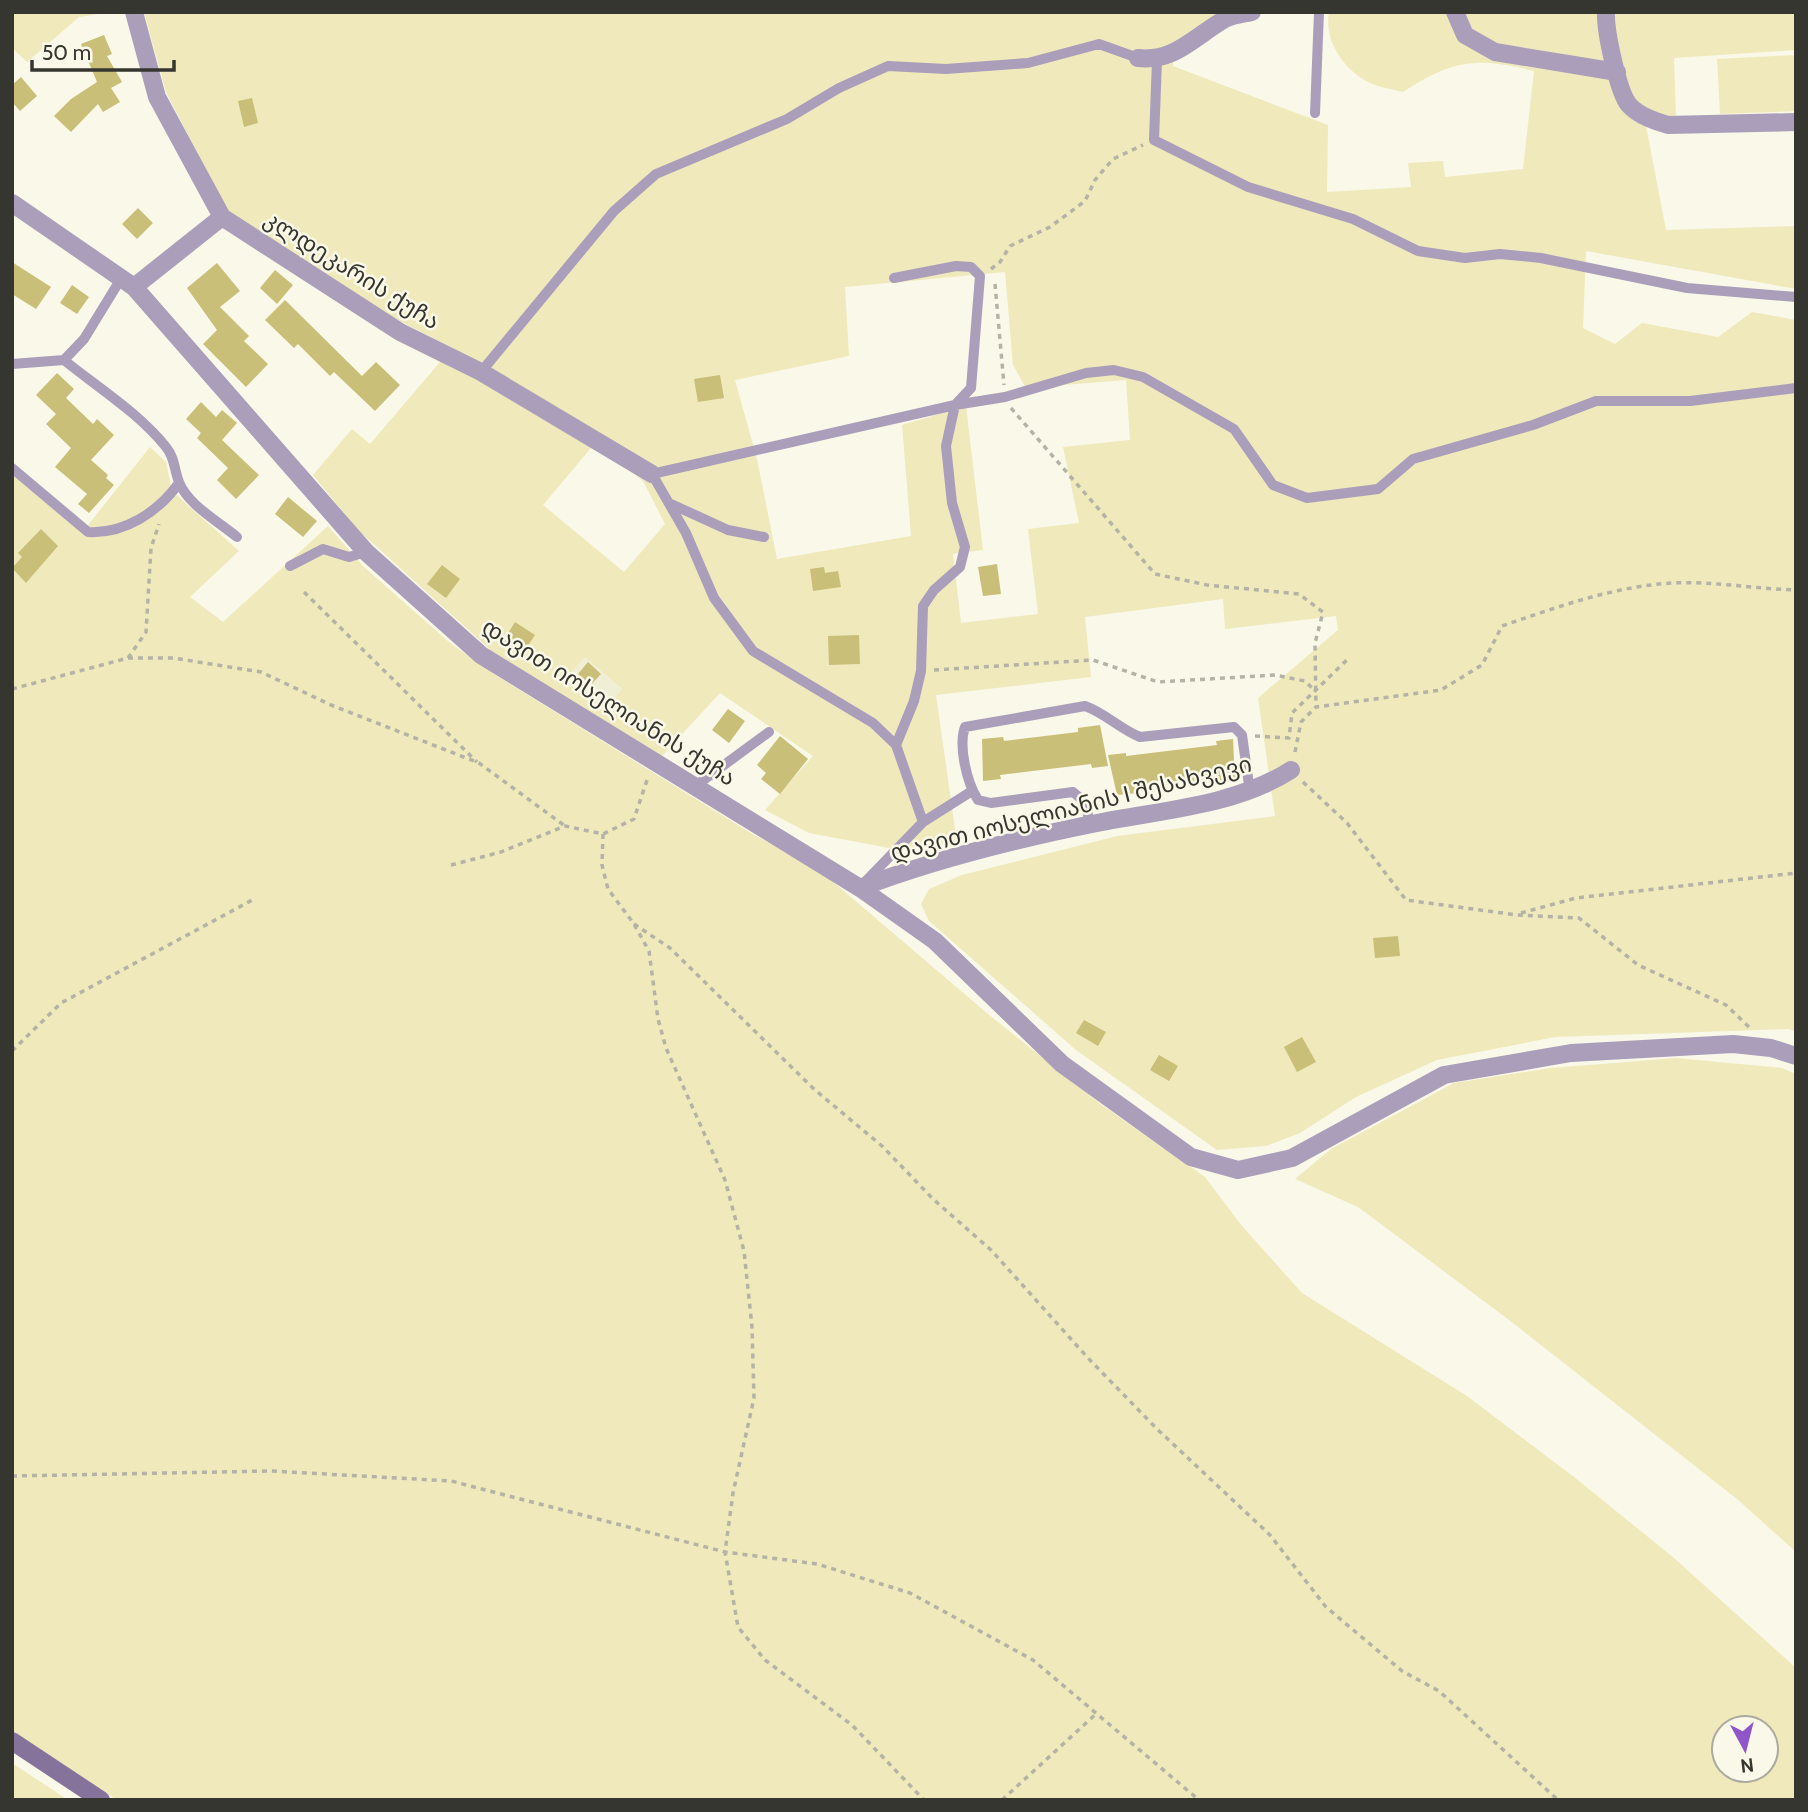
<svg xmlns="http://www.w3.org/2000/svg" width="1808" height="1812" font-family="Cabin,'Noto Sans Georgian',sans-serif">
<rect width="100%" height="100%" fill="#faf8e8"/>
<path fill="#f1eed6" d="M585,657L622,689L603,711L566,679Z"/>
<path fill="#efe9bc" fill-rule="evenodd" d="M12,12H111L79,17L27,62L12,48Z
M144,12H1220L1173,47V66L1328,125L1327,192L1411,187L1408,163L1443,161L1445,177L1523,169L1534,71C1477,57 1454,59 1403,92C1392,89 1376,87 1366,81C1342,67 1324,40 1329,12H1796V50L1674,58L1676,117L1646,126L1666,230L1796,226V289L1586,251L1583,328L1615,344L1642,323L1718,337L1752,312L1796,320V1032L1789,1029L1555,1037L1437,1060L1356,1097L1300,1133L1266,1146L1217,1150L1076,1050L929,921L921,904L929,889L962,875L1117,836L1275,816L1258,698L1338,630L1336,616L1225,629L1223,599L1085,617L1091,677L936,695L957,843L900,850L809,833L765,810L813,756L720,693L661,757L495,654L357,529L313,475L352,429L370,444L452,348L390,316L228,213L166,92ZM1005,272L1013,365L1026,388L1126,380L1130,440L1063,447L1079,523L1028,529L1038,614L961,623L953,554L983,550L966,406L902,425L911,536L777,559L757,459L735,380L849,356L845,287ZM596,442L643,481L665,524L624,572L543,505ZM585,657L622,689L603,711L566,679Z
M1796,55V111L1720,114L1717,59Z
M150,447L166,462L172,491L239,551L190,597L223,622L328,526L364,567L450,643L497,676L754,835L807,861L832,881L988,1014L1099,1103L1205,1177L1242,1226L1302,1293L1467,1396L1574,1477L1674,1558L1796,1668V1800H117L12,1731V480L18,472L85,529ZM1724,1728H1766V1770H1724Z
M1676,1058L1782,1068L1796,1074V1552L1737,1499L1509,1320L1358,1207L1295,1179L1331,1149L1454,1083L1551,1068Z
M12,1763L68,1800H12Z"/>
<path fill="#c9bf78" d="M104,35L112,54L107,56L122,82L111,88L120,102L103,112L98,104L71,132L54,116L71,99L97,82L81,44Z
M21,77L37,96L20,111L12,102V85Z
M252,98L258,123L244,127L238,101Z
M138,208L153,223L137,239L122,224Z
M12,262L51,287L36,309L12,294Z
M217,263L240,291L220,307L249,336L244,341L268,364L246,387L203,344L217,330L187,288Z
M275,270L293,285L277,304L260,288Z
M72,285L89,297L77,314L60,303Z
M285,300L362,376L376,362L400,385L375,411L334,372L330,376L298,344L294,348L265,320Z
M57,373L74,389L66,398L93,424L97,419L114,435L91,460L108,475L106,478L114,485L89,513L78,504L87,494L55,467L71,448L46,424L56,414L36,395Z
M720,375L724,398L698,402L694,379Z
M201,402L216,417L222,410L237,423L222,440L259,475L236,499L217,480L228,468L197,438L201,433L186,419Z
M288,497L317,521L303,537L275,514Z
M41,529L58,546L26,583L12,568L22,557L18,553Z
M997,564L1001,594L983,596L978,567Z
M442,565L460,579L446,598L427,584Z
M824,567L825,573L838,571L841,587L813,591L810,569Z
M515,622L535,635L521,656L502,643Z
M859,635L860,664L829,665L828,636Z
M588,662L601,674L591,685L578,674Z
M728,709L745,721L729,743L712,730Z
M1100,725L1108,766L1092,768L1091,764L1000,775L1001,779L983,781L982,739L1003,737L1004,741L1078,732V728Z
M780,736L808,759L780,794L761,779L766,773L757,765Z
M1233,739L1235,781L1213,784V779L1138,788L1139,793L1117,795L1108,755L1126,753V756L1217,745L1216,741Z
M1398,936L1400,956L1375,958L1373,938Z
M1084,1020L1106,1032L1098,1046L1076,1033Z
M1302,1037L1316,1062L1297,1072L1284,1047Z
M1159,1055L1178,1066L1169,1081L1150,1070Z"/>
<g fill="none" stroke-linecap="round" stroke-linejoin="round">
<path stroke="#b4b3a6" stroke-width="3.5" stroke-dasharray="5 5" stroke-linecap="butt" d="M991,269L1000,262L1010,246L1050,227L1085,201L1095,180L1113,159L1143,145
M995,284L1004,385
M1011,408L1155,574L1207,585L1299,594L1323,612L1315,643L1316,707
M304,592L477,762
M128,658L146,632L151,548L159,524
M934,670L1093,660L1158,682L1275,675L1305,681L1314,690
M12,689L128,658H173L261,672L331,705L479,763L565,826
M1255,736L1289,738L1292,713L1350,657
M1295,752L1301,722L1316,707L1441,690L1482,665L1502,626C1557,607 1615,586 1673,583C1713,581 1756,589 1796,590
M1303,782L1347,823L1406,900L1517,915L1579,918L1638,965L1726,1005L1749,1027
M603,834L602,865L608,889L634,924L649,951L658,1019L666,1048L725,1180L744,1251L752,1327L754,1398L733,1493L725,1552L738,1627L765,1660L852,1725L924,1800
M451,865L501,852L565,826L603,834L634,819L648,777
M1521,913L1576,898L1796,873
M634,924L670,948L815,1090L882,1146L933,1199L991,1250L1088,1358L1156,1428L1270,1535L1326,1607L1402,1671L1439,1691L1558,1800
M12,1051L61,1003L256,898
M12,1476L271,1471L451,1481L725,1552L817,1564L910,1593L1033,1660L1199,1800
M1002,1800L1097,1713"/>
<path stroke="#aa9eba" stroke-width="10" d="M1157,60L1154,140L1248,187L1353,219L1418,251L1465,258L1500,254L1541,258L1687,288L1796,297
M1315,113L1319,12
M122,277L84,339L64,360C97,387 139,413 166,447C175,458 174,469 179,482C187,504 219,522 237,537
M12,364L64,360
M481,372L614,211L656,174L787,119L839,88L888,66L946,69L1028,63L1099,44L1138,58
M12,468L88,532C125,534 158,512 179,483
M671,504L728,530L764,537
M290,566L323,549L349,557L366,552
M896,745L873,723L753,651L714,598L686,533L652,474L955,405L1005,397L1086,373L1114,370L1143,377L1234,429L1273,485L1307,498L1378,489L1413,459L1533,425L1596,401H1690L1796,388
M694,787L769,732
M923,822L972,791
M1090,824L1085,802L1073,792L991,803L978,800C967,783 958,746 965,727L1085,706C1105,713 1120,729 1140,737L1234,727L1242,735L1250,792
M865,882L923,822L896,745L914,701L921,671L923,606L934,590L960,567L965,547L952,503L946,446L955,405L971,388L980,276L971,267L956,266L894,278"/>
<path stroke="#aa9eba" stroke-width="18" d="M134,12L157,97L222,217L400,332L481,372L652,474
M1455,12L1465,35L1495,52L1617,72
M1606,12C1605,30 1618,92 1629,105C1639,116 1655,121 1668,125L1796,122
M1138,58C1175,62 1195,36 1225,19C1232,15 1243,14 1252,12
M12,203L134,287L366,552L481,655L860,888L935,941L1062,1064L1191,1157L1238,1170L1292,1158L1444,1075L1571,1053L1733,1044L1771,1048L1796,1056
M134,287L222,217
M860,888C936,859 1017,839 1097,823C1161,810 1235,806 1291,770"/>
<path stroke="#85739b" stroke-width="18" d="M12,1741L101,1800"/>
</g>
<g text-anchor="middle" stroke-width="5" stroke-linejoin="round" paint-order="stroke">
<g font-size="23" fill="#363630" stroke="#faf8e8">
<text transform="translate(352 270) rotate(32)" y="8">კლდეკარის ქუჩა</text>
<text transform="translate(609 702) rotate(32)" y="8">დავით იოსელიანის ქუჩა</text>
<text transform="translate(1071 808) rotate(-14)" y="8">დავით იოსელიანის I შესახვევი</text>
</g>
</g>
<rect width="1808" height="1812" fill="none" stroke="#363630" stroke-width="28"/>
<g transform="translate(1745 1749) rotate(173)"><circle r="33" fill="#faf8e8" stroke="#acaa9e" stroke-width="2"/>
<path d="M0-5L12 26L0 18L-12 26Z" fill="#9055cb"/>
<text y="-10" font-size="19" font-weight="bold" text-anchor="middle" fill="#363630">N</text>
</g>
<path d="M32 60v10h142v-10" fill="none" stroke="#363630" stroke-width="3.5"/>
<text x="42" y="60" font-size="21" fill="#363630" stroke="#faf8e8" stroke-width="5" paint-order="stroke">50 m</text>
</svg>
